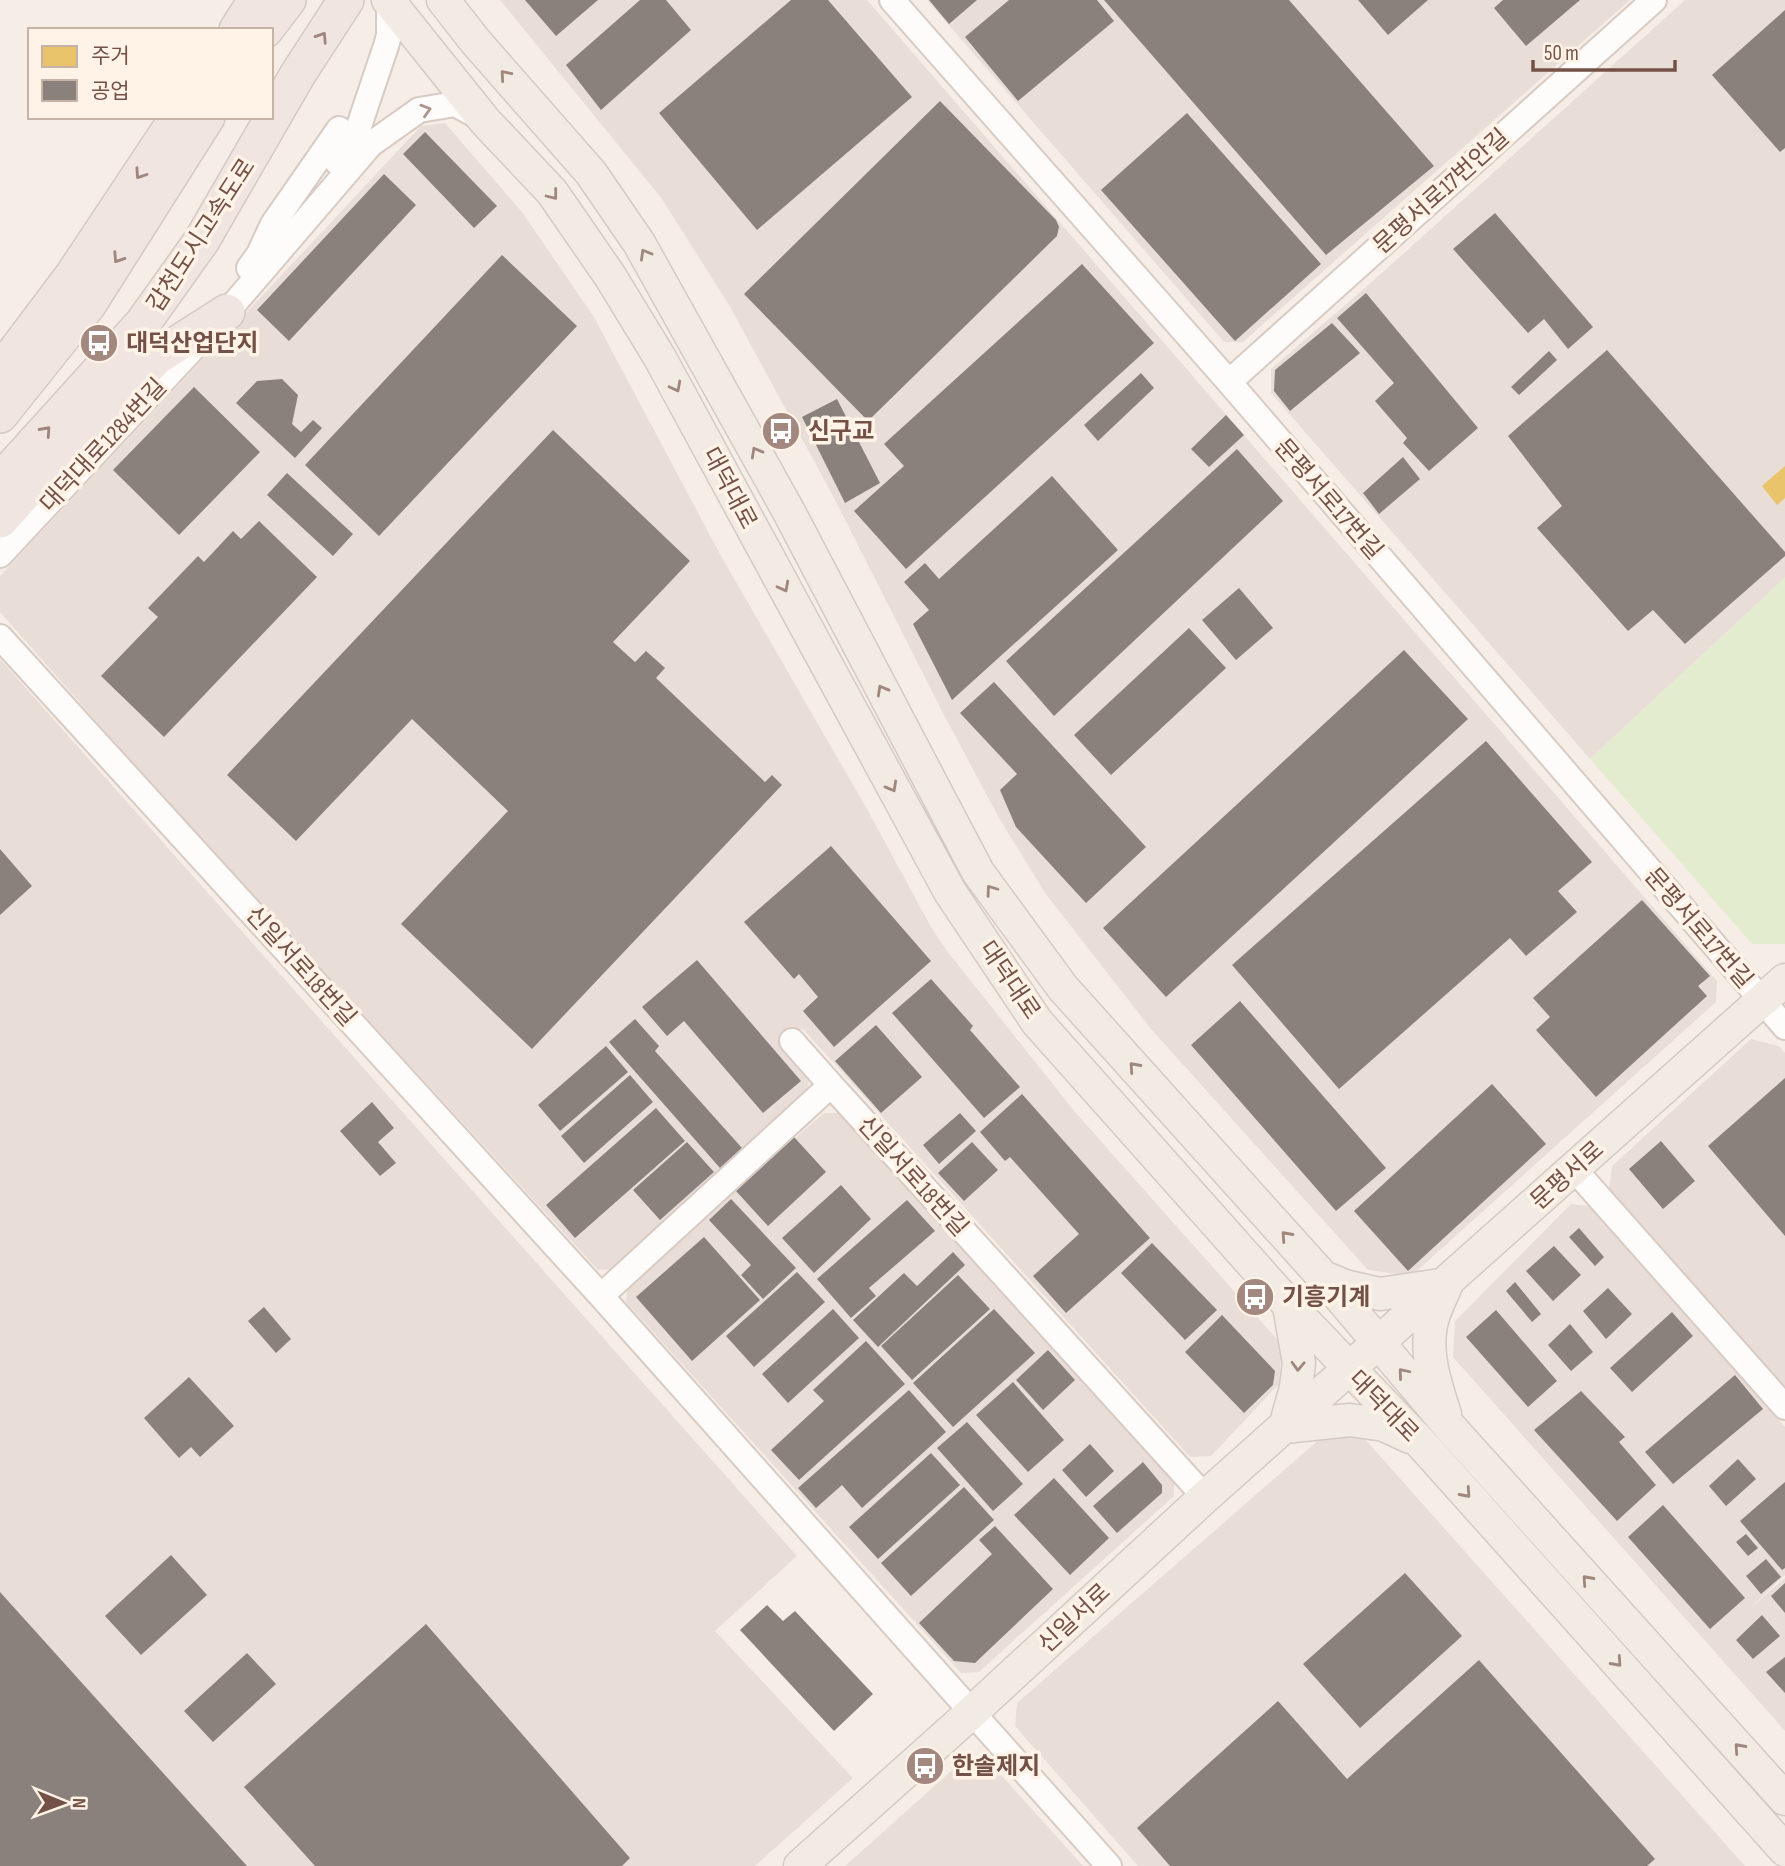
<svg xmlns="http://www.w3.org/2000/svg" width="1785" height="1866" font-family="'Sofia Sans Condensed','Noto Sans KR',sans-serif">
<rect width="100%" height="100%" fill="#f6eee6"/>
<path fill="#e9ded7" d="M500,0H867L1717,981L1716,1002L1411,1276L1368,1270L1151,1029L1045,893L999,818L943,713L833,496L729,305L662,199Z
M927,0H1630L1243,342H1224Z
M1685,0H1785V578L1590,759L1271,393V369L1374,280Z
M445,123L522,212L594,317L721,556L867,809L931,927L947,951L1075,1112L1282,1345L1279,1384L1211,1456L1190,1457L802,1028L782,1046L809,1077L808,1092L613,1269L598,1270L155,788L0,612V576L421,126Z
M0,659L797,1556L715,1631L853,1778L755,1866H0Z
M1751,1039L1779,1046L1785,1053V1387L1609,1189L1612,1166Z
M824,1113H839L1174,1479V1496L979,1672L961,1673L626,1302L628,1283Z
M1571,1204L1589,1206L1785,1427V1575L1747,1611L1785,1578V1731L1453,1357L1455,1321Z
M1322,1437L1364,1438L1745,1866H1138L1015,1726L1017,1703Z
M968,1756L985,1757L1083,1866H845Z"/>
<path fill="#e4ecd0" d="M1785,578V944H1752L1590,759Z"/>
<path fill="#e9c46a" d="M1785,466V498L1777,505L1762,486Z"/>
<path fill="#8a817c" d="M525,0H598L556,36Z
M640,0H666L691,30L601,110L566,65Z
M791,0H828L912,97L757,230L659,113Z
M929,0H977L949,24Z
M1009,0H1097L1114,21L1018,101L965,37Z
M1104,0H1289L1434,166L1326,255Z
M1358,0H1428L1388,35Z
M1503,0H1580L1526,46L1494,8Z
M1785,10V148L1780,152L1712,75Z
M940,101L1056,220L1059,227L1057,236L868,421L744,294Z
M1187,113L1321,264L1235,341L1101,190Z
M425,132L497,206L474,228L403,154Z
M384,174L416,205L289,341L257,310Z
M1495,213L1593,327L1568,349L1544,319L1528,333L1453,249Z
M502,255L577,326L379,536L305,465Z
M1082,264L1154,343L906,569L854,511L904,466L884,444Z
M1366,293L1478,428L1429,471L1403,443L1407,438L1375,401L1394,383L1337,318Z
M1332,323L1360,353L1290,411L1274,391L1275,370Z
M1607,350L1785,552V556L1685,644L1653,610L1628,631L1537,528L1562,506L1508,436Z
M1549,351L1557,360L1519,395L1511,387Z
M1141,373L1154,388L1098,441L1084,425Z
M282,379L298,395L292,424L301,432L313,420L322,428L295,458L236,403L257,381Z
M194,387L260,452L179,535L113,470Z
M837,399L880,483L845,503L802,417Z
M1226,415L1244,435L1209,467L1191,449Z
M553,430L690,561L613,642L635,662L646,651L665,668L656,678L765,782L772,775L782,785L532,1049L401,924L508,811L412,719L296,841L227,775Z
M1237,449L1283,501L1054,716L1006,661Z
M1403,457L1420,479L1379,514L1363,493Z
M287,473L353,534L333,556L267,495Z
M1052,476L1118,550L952,700L913,624L929,610L904,582L925,563L939,579Z
M259,521L317,577L164,737L101,676L158,617L148,608L198,556L204,562L233,531L241,539Z
M1239,588L1273,628L1236,660L1202,620Z
M1189,628L1226,668L1111,775L1074,735Z
M1404,650L1468,719L1166,997L1103,928Z
M994,682L1146,847L1086,903L1016,827L1000,790L1017,774L960,713Z
M1486,741L1592,862L1558,891L1577,912L1526,956L1510,938L1339,1089L1232,965Z
M831,846L931,961L834,1047L803,1011L818,997L799,974L794,979L744,922Z
M0,849L32,886L0,915Z
M1642,900L1710,976L1698,986L1707,996L1596,1097L1536,1030L1550,1017L1533,998Z
M697,960L801,1081L763,1113L684,1021L667,1036L642,1007Z
M931,979L973,1026L970,1030L1020,1087L984,1118L892,1013Z
M1240,1001L1386,1168L1336,1211L1191,1045Z
M635,1019L659,1046L655,1051L742,1148L720,1168L609,1042Z
M876,1025L922,1077L881,1113L835,1061Z
M606,1046L628,1072L560,1131L538,1105Z
M630,1075L653,1102L584,1163L561,1136Z
M1785,1078V1236L1708,1146Z
M1492,1084L1546,1144L1408,1271L1354,1211Z
M1022,1094L1150,1238L1066,1313L1033,1276L1079,1234L1010,1157L1005,1161L980,1132Z
M372,1102L394,1128L378,1142L396,1163L380,1176L340,1131Z
M656,1108L685,1141L575,1238L546,1205Z
M960,1113L976,1131L939,1164L923,1145Z
M794,1137L826,1172L768,1226L736,1191Z
M1661,1141L1695,1181L1663,1209L1629,1169Z
M687,1142L714,1172L660,1220L633,1190Z
M972,1142L998,1170L964,1201L938,1173Z
M841,1185L871,1219L814,1273L782,1238Z
M731,1199L796,1268L763,1299L741,1275L751,1265L709,1220Z
M907,1200L935,1231L869,1288L876,1296L851,1318L817,1279Z
M1579,1228L1604,1257L1595,1266L1569,1237Z
M704,1237L760,1300L692,1361L636,1297Z
M1152,1243L1217,1310L1185,1340L1121,1273Z
M1554,1246L1581,1275L1553,1301L1526,1271Z
M953,1252L965,1265L878,1347L853,1320L904,1273L917,1286Z
M797,1272L825,1302L754,1367L726,1336Z
M958,1275L990,1309L912,1380L881,1346Z
M1515,1282L1541,1314L1532,1322L1506,1291Z
M1608,1288L1632,1314L1606,1339L1583,1311Z
M264,1307L291,1339L276,1353L248,1321Z
M833,1309L859,1338L788,1403L762,1374Z
M994,1309L1035,1353L953,1427L913,1383Z
M1496,1310L1557,1381L1528,1407L1466,1337Z
M1672,1312L1693,1336L1632,1392L1610,1368Z
M1222,1315L1275,1371L1273,1385L1244,1413L1185,1352Z
M1570,1324L1593,1352L1571,1371L1548,1345Z
M866,1341L905,1384L799,1480L771,1450L824,1401L813,1390Z
M1048,1350L1075,1380L1043,1410L1016,1380Z
M1735,1375L1763,1409L1673,1484L1645,1452Z
M189,1377L234,1426L200,1457L191,1447L179,1458L144,1418Z
M1013,1382L1064,1440L1028,1472L976,1415Z
M909,1390L946,1432L862,1508L842,1485L816,1508L798,1488Z
M1581,1391L1625,1437L1619,1442L1656,1485L1617,1521L1534,1430Z
M967,1422L1023,1484L993,1511L937,1448Z
M1090,1444L1114,1471L1086,1497L1062,1470Z
M931,1453L960,1485L878,1559L849,1527Z
M1738,1459L1756,1479L1726,1506L1709,1486Z
M1143,1462L1162,1485V1493L1117,1533L1093,1506Z
M1054,1478L1109,1538L1070,1575L1014,1515Z
M1785,1482V1568L1782,1570L1740,1521Z
M964,1487L994,1520L911,1596L881,1563Z
M1663,1505L1745,1598L1710,1629L1628,1537Z
M995,1526L1053,1589L975,1663L954,1661L919,1623L992,1554L979,1540Z
M1746,1534L1758,1548L1748,1556L1736,1542Z
M171,1555L207,1595L141,1655L105,1616Z
M1766,1559L1781,1577L1761,1594L1746,1576Z
M1405,1573L1462,1636L1360,1728L1303,1664Z
M1785,1583V1613L1771,1596Z
M0,1592L247,1866H0Z
M767,1605L783,1621L795,1611L873,1694L834,1731L740,1630Z
M1762,1615L1780,1636L1753,1659L1736,1640Z
M426,1624L630,1858L622,1866H315L244,1787Z
M247,1653L276,1684L213,1742L184,1711Z
M1785,1657V1693L1766,1672Z
M1479,1660L1655,1859L1647,1866H1170L1137,1828L1278,1701L1347,1779Z"/>
<g fill="none" stroke-linecap="round" stroke-linejoin="round">
<g stroke="#d7cbc4" stroke-width="28">
<path id="minor" d="M892,0L1229,382L1785,1027
M337,162L356,135L386,46L389,35V2
M249,268L259,254L273,224L339,129
M1229,382L1654,0
M0,555L227,312L371,144L419,110L455,104L481,118
M0,637L601,1296L1109,1866
M792,1041L831,1085
M1574,1169L1785,1407
M601,1296L831,1085L1205,1497"/>
</g>
<g stroke="#d5c9c3" stroke-width="35">
<path id="major" d="M388,0L485,121L552,192L610,276L660,358L950,892L1037,1022L1289,1305L1420,1442L1785,1850
M443,0L476,42L591,173L639,243L789,512L978,872L1063,988L1323,1277L1449,1426L1785,1799
M1323,1277L1345,1286L1380,1294L1447,1284
M1445,1414C1436,1386 1425,1355 1431,1325C1433,1313 1440,1300 1445,1288
M1285,1427L1350,1420L1384,1425L1410,1437
M1285,1427L1296,1387L1299,1363L1289,1306
M800,1866L971,1713L1205,1497L1785,980"/>
</g>
<g stroke="#d5c9c3" stroke-width="38">
<path id="highway" d="M237,30L256,0
M265,30L288,0
M0,372L73,275L178,117
M0,415L88,305L207,117
M0,481L143,323L202,240L298,74L346,0
M0,520L83,428L158,356L227,312"/>
</g>
<use href="#minor" stroke="#fefcfb" stroke-width="24"/>
<use href="#major" stroke="#f2ebe3" stroke-width="32"/>
<use href="#highway" stroke="#f1e5e2" stroke-width="35"/>
</g>
<defs><path id="oneway-chevron" d="M-2-3.5L2.5 0L-2 3.5" fill="none" stroke-width="1.6" stroke-linecap="round" stroke-linejoin="round" transform="scale(1.75)"/></defs>
<g stroke="#a0857d">
<use href="#oneway-chevron" transform="translate(322 37) rotate(-57)"/>
<use href="#oneway-chevron" transform="translate(140 174) rotate(124)"/>
<use href="#oneway-chevron" transform="translate(118 258) rotate(123)"/>
<use href="#oneway-chevron" transform="translate(46 431) rotate(-48)"/>
</g>
<g stroke="#a0877d">
<use href="#oneway-chevron" transform="translate(505 75) rotate(-131)"/>
<use href="#oneway-chevron" transform="translate(553 195) rotate(52)"/>
<use href="#oneway-chevron" transform="translate(645 254) rotate(-120)"/>
<use href="#oneway-chevron" transform="translate(676 387) rotate(62)"/>
<use href="#oneway-chevron" transform="translate(756 452) rotate(-119)"/>
<use href="#oneway-chevron" transform="translate(784 587) rotate(62)"/>
<use href="#oneway-chevron" transform="translate(882 690) rotate(-119)"/>
<use href="#oneway-chevron" transform="translate(892 787) rotate(61)"/>
<use href="#oneway-chevron" transform="translate(991 890) rotate(-126)"/>
<use href="#oneway-chevron" transform="translate(1134 1067) rotate(-132)"/>
<use href="#oneway-chevron" transform="translate(1286 1236) rotate(-132)"/>
<use href="#oneway-chevron" transform="translate(1298 1366) rotate(92)"/>
<use href="#oneway-chevron" transform="translate(1403 1373) rotate(-130)"/>
<use href="#oneway-chevron" transform="translate(1466 1493) rotate(48)"/>
<use href="#oneway-chevron" transform="translate(1587 1580) rotate(-132)"/>
<use href="#oneway-chevron" transform="translate(1617 1662) rotate(48)"/>
<use href="#oneway-chevron" transform="translate(1739 1748) rotate(-132)"/>
</g>
<use stroke="#ab958e" href="#oneway-chevron" transform="translate(426 110) rotate(-17)"/>
<defs>
<g id="bus-disc" transform="scale(2.0125)"><circle r="9.5" fill="#a2887e" stroke="#fff2e6"/><path d="M-5-6H5V4H4V6H2V4H-2V6H-4V4H-5ZM-3.5-4V0h7V-4ZM-3.5 1.2v1.5H-2V1.2ZM2 1.2v1.5H3.5V1.2Z" fill="#fff"/></g>
</defs>
<g fill-rule="evenodd">
<use href="#bus-disc" x="99" y="343"/>
<use href="#bus-disc" x="781" y="431"/>
<use href="#bus-disc" x="1255" y="1297"/>
<use href="#bus-disc" x="925" y="1766"/>
</g>
<g text-anchor="middle" stroke-width="7" stroke-linejoin="round" paint-order="stroke">
<g font-size="24" fill="#745146" stroke="#fff2e6">
<text transform="translate(1441 191) rotate(-42)" y="8">문평서로17번안길</text>
<text transform="translate(201 235) rotate(-57)" y="8">갑천도시고속도로</text>
<text transform="translate(103 445) rotate(-47)" y="8">대덕대로1284번길</text>
<text transform="translate(730 488) rotate(62)" y="8">대덕대로</text>
<text transform="translate(1329 499) rotate(49)" y="8">문평서로17번길</text>
<text transform="translate(1699 928) rotate(49)" y="8">문평서로17번길</text>
<text transform="translate(301 966) rotate(48)" y="8">신일서로18번길</text>
<text transform="translate(1010 980) rotate(56)" y="8">대덕대로</text>
<text transform="translate(1567 1175) rotate(-42)" y="8">문평서로</text>
<text transform="translate(913 1176) rotate(48)" y="8">신일서로18번길</text>
<text transform="translate(1384 1406) rotate(46)" y="8">대덕대로</text>
<text transform="translate(1074 1618) rotate(-43)" y="8">신일서로</text>
</g>
<g font-size="24" font-weight="bold" fill="#745146" stroke="#fff2e6" text-anchor="start">
<text x="126" y="351">대덕산업단지</text>
<text x="808" y="439">신구교</text>
<text x="1282" y="1305">기흥기계</text>
<text x="952" y="1774">한솔제지</text>
</g>
</g>
<rect x="28" y="28" width="245" height="91" fill="#fff2e6" stroke="#c7b2a6" stroke-width="2"/>
<rect x="42" y="46" width="35" height="21" fill="#e9c46a" stroke="#c7b2a6" stroke-width="2"/>
<text x="91" y="63" font-size="21" fill="#745146">주거</text>
<rect x="42" y="80" width="35" height="21" fill="#8a817c" stroke="#c7b2a6" stroke-width="2"/>
<text x="91" y="98" font-size="21" fill="#745146">공업</text>
<g transform="translate(63 1803) rotate(91)" stroke="#fff2e6" stroke-width="5" paint-order="stroke">
<path d="M0-5L12 26L0 18L-12 26Z" fill="#745146"/>
<text y="-10" font-size="19" font-weight="bold" text-anchor="middle" fill="#745146">N</text>
</g>
<path d="M1533 60v10h142v-10" fill="none" stroke="#745146" stroke-width="3.5"/>
<text x="1544" y="60" font-size="21" fill="#745146" stroke="#fff2e6" stroke-width="5" paint-order="stroke">50 m</text>
</svg>
